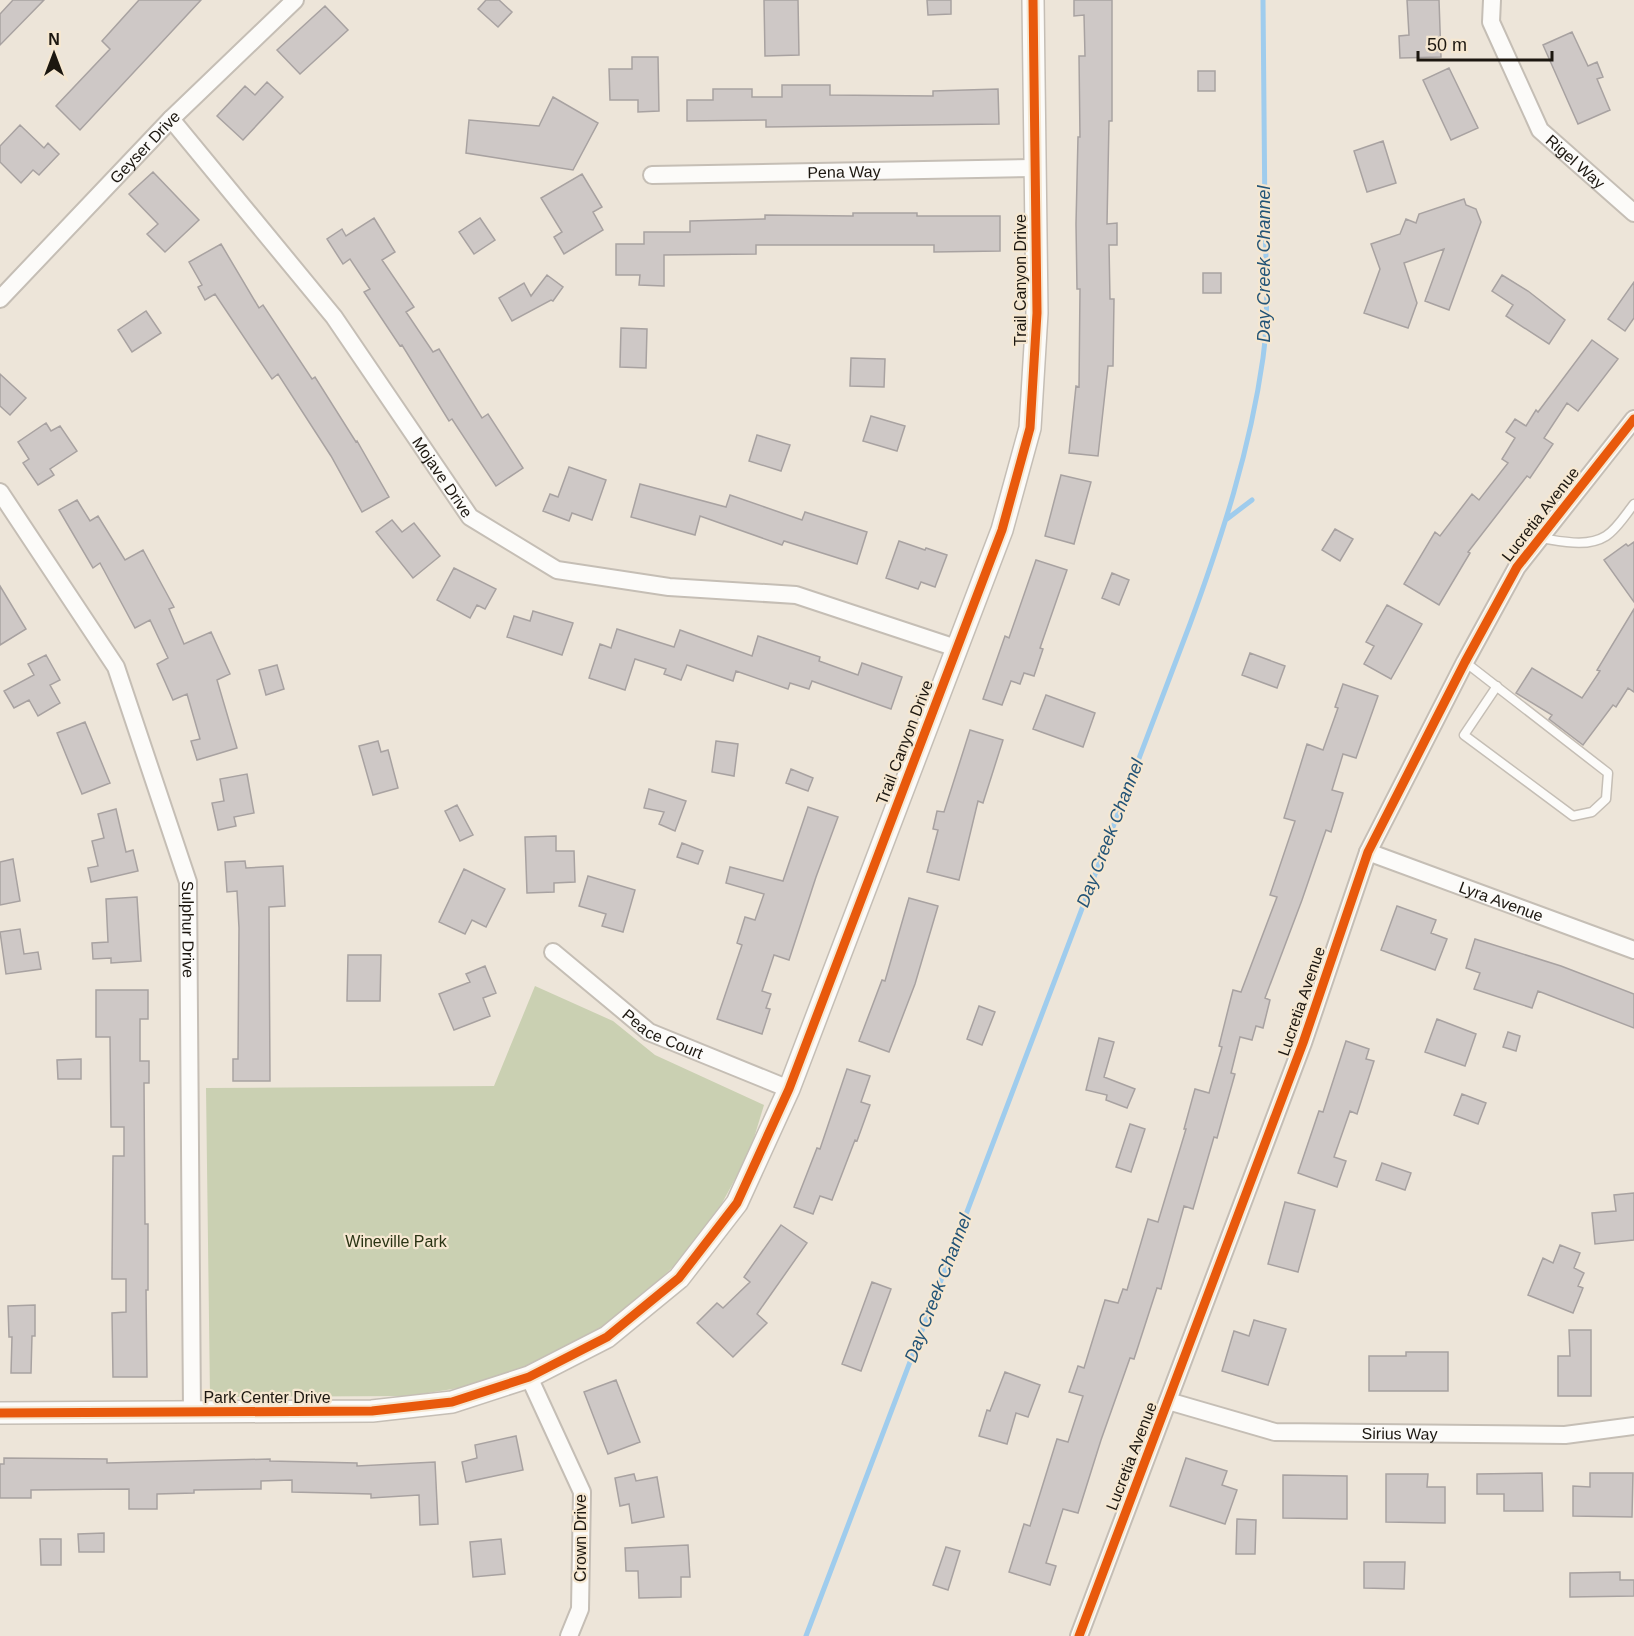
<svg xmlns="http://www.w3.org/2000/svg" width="1634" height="1636" font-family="Arial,sans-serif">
<rect width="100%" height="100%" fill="#ede5d9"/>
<path fill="#cad0b2" d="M535,986L613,1021L655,1055L764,1105L750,1151L720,1207L676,1264L629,1308L566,1351L496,1382L409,1396L210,1397L206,1088L494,1086Z"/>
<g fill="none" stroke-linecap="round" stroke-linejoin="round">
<path stroke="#9fcced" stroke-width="5" d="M1227,519L1252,500
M806,1636L1190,624C1222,537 1250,450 1263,358C1269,314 1266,267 1265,222C1265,148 1264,74 1263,0"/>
</g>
<path fill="#cec8c6" stroke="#a8a2a1" stroke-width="1.5" d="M13,0H44L0,45V14Z
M139,0H201L80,130L56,106L110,49L102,41Z
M486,0H499L512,12L498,27L478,9Z
M764,0H798L799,55L765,56Z
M927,0H951V14L928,15Z
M1074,0H1112V121H1109L1107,224L1117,223V245H1109L1110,299H1114L1113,366H1108L1098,456L1069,453L1076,386L1079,387L1080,289H1077L1076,224L1078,137H1080L1079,56H1085L1084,15L1074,16Z
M1407,0H1439L1441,57L1400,58L1399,36L1409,35Z
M325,6L348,30L300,74L277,50Z
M1572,32L1588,66L1597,62L1603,77L1597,79L1610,110L1578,124L1543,45Z
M632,57H658L659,111L638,112V100H610L609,69H632Z
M1449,68L1478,128L1451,140L1423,80Z
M1198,71H1215V91H1198Z
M267,82L283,97L243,140L217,116L245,86L255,95Z
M782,85H830V95L933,96V91L998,89L999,124L766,127V120L687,121V100H713V89H752V97H782Z
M553,97L598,123L573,170L466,153L469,120L539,126Z
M20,125L44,148L48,143L59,154L39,175L33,170L21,183L0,162V146Z
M1383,141L1396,183L1367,192L1354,151Z
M153,172L199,220L165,252L147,234L158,224L129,194Z
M582,174L602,207L593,212L603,230L564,254L554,237L562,232L541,198Z
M1464,199L1466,205L1476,209L1481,222L1449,310L1425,301L1444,249L1404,263L1417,303L1408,328L1364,313L1380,269L1371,244L1400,234L1406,219L1416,223L1419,214Z
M853,213H917V216H1000V251L934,252V245H756V254L664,255V286L639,285L640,275H616V244H644V232H690V221L765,219V215L853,216Z
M374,218L395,252L382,260L414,307L406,312L433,352L439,349L482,418L488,414L523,468L496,486L452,419L449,421L402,345L400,346L364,292L370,289L350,259L343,264L327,239L342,229L346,236Z
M480,218L495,240L474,254L459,232Z
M221,244L259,308L263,305L312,379L315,377L356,442L357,441L389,497L362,512L331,456L278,374L272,379L215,294L205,300L198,287L202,285L189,262Z
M1203,273H1221V293H1203Z
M547,275L563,287L553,301L551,300L512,321L499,298L524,283L531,296Z
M1502,275L1528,291L1565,320L1549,344L1506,316L1513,305L1492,291Z
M1634,282V318L1625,331L1608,319Z
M146,311L161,333L132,352L118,330Z
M621,328L647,329L646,368L620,367Z
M1592,340L1618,359L1578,411L1567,403L1544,438L1553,444L1530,478L1527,476L1468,552L1470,553L1439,605L1404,584L1435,532L1440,536L1472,494L1479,500L1508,463L1502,459L1515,438L1506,432L1515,419L1526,426L1536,410L1538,412Z
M851,358L885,359L884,387L850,386Z
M0,374L26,398L10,415L0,406Z
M871,416L905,426L897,451L863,441Z
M46,423L51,431L60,426L77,451L50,469L54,475L38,485L23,463L29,459L18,442Z
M757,435L790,445L781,471L749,461Z
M569,467L606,480L592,520L572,513L569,521L543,511L550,494L558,497Z
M1061,475L1091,482L1074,544L1045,536Z
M640,484L726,507L730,495L802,520L805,512L867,532L857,564L784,541L782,545L700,516L695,535L631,517Z
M77,500L90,521L98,516L125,560L143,550L174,607L169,609L184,644L211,632L230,674L217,680L237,748L197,760L191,741L200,739L187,694L173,700L157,664L168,658L150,620L135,628L100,563L93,568L59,510Z
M392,520L402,532L414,523L440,556L413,578L376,532Z
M1335,529L1353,539L1340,561L1322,550Z
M899,541L925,550L926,548L947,555L935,587L921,582L918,589L886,578Z
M1634,542V602L1604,560L1626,544L1628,546Z
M1036,560L1067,570L1040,648L1043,649L1034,676L1024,673L1020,684L1011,681L1002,705L983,699L1005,636L1009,638Z
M454,568L496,589L485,609L477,605L470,618L437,600Z
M1112,573L1129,580L1119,605L1102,598Z
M0,586L26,629L0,645Z
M1387,605L1422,624L1391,679L1364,664L1374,646L1366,642Z
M1634,609V692L1628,688L1616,707L1613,705L1583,745L1549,719L1552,715L1516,693L1532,668L1582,698L1600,671L1597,670Z
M533,611L573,623L562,655L507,637L514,616L530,621Z
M617,629L674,647L680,630L752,656L758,636L820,657L819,661L858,675L862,663L902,677L891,709L812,681L809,689L790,683L788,689L736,671L733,681L687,665L681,680L664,674L666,669L635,659L625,690L589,678L600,644L611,648Z
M1250,653L1285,666L1277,688L1242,675Z
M46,655L60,680L50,685L60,703L38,716L29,700L14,708L4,691L34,675L28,664Z
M277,665L284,689L266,695L259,670Z
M1343,684L1378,696L1356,758L1343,754L1332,790L1343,793L1331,832L1326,830L1302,900L1265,998L1270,1000L1263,1028L1256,1026L1252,1040L1240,1037L1231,1073L1235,1074L1217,1138L1214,1137L1193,1209L1184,1206L1161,1289L1157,1288L1134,1359L1130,1358L1101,1440L1078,1513L1063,1509L1046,1563L1056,1566L1050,1585L1009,1572L1024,1524L1030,1526L1057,1439L1068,1442L1083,1396L1069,1392L1078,1366L1084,1368L1105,1300L1118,1303L1123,1289L1127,1290L1148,1219L1158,1222L1186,1129H1184L1195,1089L1209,1093L1222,1047L1219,1046L1233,990L1241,992L1277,897L1270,895L1295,821L1284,818L1307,744L1323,750L1338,708L1335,707Z
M1046,695L1095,713L1083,747L1033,729Z
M85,722L110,783L82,794L57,733Z
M970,730L1003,740L983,803L978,801L959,880L927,872L938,830L933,829L937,811L944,812Z
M378,741L381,752L388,750L398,788L373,795L359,746Z
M716,741L738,744L734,776L712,772Z
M791,769L813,778L808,791L786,783Z
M247,774L254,813L234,817L236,826L218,830L212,803L224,801L220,779Z
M649,789L686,801L675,831L659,824L664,812L644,808Z
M457,805L473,835L460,841L445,811Z
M808,807L838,817L816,877L789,960L774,955L762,991L771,994L766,1008L770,1009L762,1034L717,1019L742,945L737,943L745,917L755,920L764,894L726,883L730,867L783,881Z
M116,809L126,852L133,850L138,871L91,882L88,868L98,866L92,841L104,838L98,814Z
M556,836V851H574L575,882L554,883V892L527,893L525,837Z
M682,843L703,851L698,864L677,857Z
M13,859L20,901L0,905V862Z
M245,861L246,868L283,866L285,906L269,907L270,1081H233V1059H238L239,928L237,891L227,892L225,862Z
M464,869L505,889L486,927L472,920L465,934L439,922Z
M588,876L635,890L623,932L602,926L606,914L579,906Z
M137,897L141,961L111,963V958L93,959L92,943L108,942L106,899Z
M909,898L938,906L915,984L889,1052L859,1041L882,980L885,981Z
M1397,906L1436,920L1431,933L1447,939L1435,970L1381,950Z
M20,929L24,954L38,952L41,969L6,974L0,932Z
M1475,939L1561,966L1634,994V1028L1538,991L1532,1008L1474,989L1480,973L1466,968Z
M348,955H381L380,1001H347Z
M485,966L496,993L483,998L490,1016L454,1030L439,994L470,982L466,974Z
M96,990H148V1019H140V1061H149V1083H144L145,1224H148V1290H146L147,1377H113L112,1313L126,1312V1279H112L113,1156H124V1127H111L110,1037H96Z
M979,1006L995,1012L982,1045L967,1039Z
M1437,1019L1476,1034L1465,1066L1425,1052Z
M1508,1032L1520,1036L1516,1051L1503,1047Z
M1099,1038L1114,1042L1104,1077L1135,1089L1127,1108L1106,1100L1107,1095L1086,1090Z
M1346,1041L1369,1049L1366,1059L1374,1061L1357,1114L1350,1111L1334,1157L1346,1161L1337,1187L1298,1173L1319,1111L1323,1112Z
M81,1059V1079H58L57,1060Z
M847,1069L870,1076L861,1102L870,1105L857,1141L855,1140L832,1200L820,1196L813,1214L794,1207L817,1148L820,1149Z
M1462,1094L1486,1103L1478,1124L1454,1115Z
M1130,1124L1145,1129L1131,1172L1116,1167Z
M1382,1163L1411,1173L1405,1190L1376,1180Z
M1634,1193V1240L1595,1244L1592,1213L1616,1211L1614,1195Z
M1285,1202L1315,1210L1298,1272L1268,1264Z
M781,1225L807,1243L757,1314L767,1323L733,1357L697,1323L717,1303L723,1308L750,1282L744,1277Z
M1560,1245L1580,1253L1574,1268L1584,1273L1578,1286L1583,1288L1573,1313L1528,1295L1543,1258L1553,1263Z
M872,1282L891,1289L861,1371L842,1364Z
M35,1305V1336H32L31,1373H11L12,1337H9L8,1306Z
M1254,1320L1286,1329L1268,1385L1222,1371L1234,1331L1249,1336Z
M1569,1330H1591V1396H1558V1356H1570Z
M1406,1352H1448V1391H1369V1356H1406Z
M1005,1372L1040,1385L1028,1417L1016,1413L1007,1444L979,1436L987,1410L990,1411Z
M616,1380L640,1442L608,1454L584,1392Z
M516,1436L523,1470L466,1482L462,1462L477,1458L475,1445Z
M4,1458L107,1459V1463L270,1459V1461L357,1463V1466L435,1462L438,1524L420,1525L419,1495L371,1498V1494L292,1492V1480L261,1481V1489L194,1490V1493L157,1494V1509H129V1489L31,1490V1498H0V1464H4Z
M1186,1458L1227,1471L1222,1485L1237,1490L1225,1524L1170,1506Z
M1542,1473L1543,1511H1504V1494H1477V1474Z
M1590,1473H1633L1632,1517L1573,1516V1486L1590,1487Z
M634,1474L636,1481L657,1477L664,1517L632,1523L629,1504L620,1506L615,1478Z
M1386,1474H1428L1427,1487H1445V1523L1386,1522Z
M1283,1475L1347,1476V1519L1283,1518Z
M1237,1519L1256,1520L1255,1554H1236Z
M104,1533V1552H79L78,1534Z
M40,1539H61V1565H41Z
M501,1539L505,1574L473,1577L470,1542Z
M688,1545L690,1577H681V1597L639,1598L638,1571H626L625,1548Z
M946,1547L960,1551L948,1590L933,1585Z
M1364,1562H1405L1404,1589L1364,1588Z
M1620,1572V1580H1634V1596L1570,1597V1573Z"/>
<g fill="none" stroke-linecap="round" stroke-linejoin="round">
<g stroke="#c5beb5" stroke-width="11">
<path id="service" d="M1540,538C1561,541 1587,548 1606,536C1617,529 1626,514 1634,504
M1465,662L1608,773L1606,799L1592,812L1573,816L1464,735L1497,686"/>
</g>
<g stroke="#c5beb5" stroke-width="20">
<g id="minor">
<path id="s1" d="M1492,0L1491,22L1540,130L1634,213"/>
<path id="s2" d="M171,119L334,317L470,517L557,570L669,587L796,595L956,648"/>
<path id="s3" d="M652,175L1035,168"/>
<path id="s4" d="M0,299L171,119L295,0"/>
<path id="s5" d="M0,492L116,667L188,882L192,1413"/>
<path id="s6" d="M1368,852L1634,950"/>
<path id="s7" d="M553,952L649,1032L789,1089"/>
<path d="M529,1377L582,1492L580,1609L569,1636"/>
<path id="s8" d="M1168,1401L1275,1432L1565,1435L1634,1426"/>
<path d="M1079,1636L1303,1043L1368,852L1465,662L1517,567L1634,419"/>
</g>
</g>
<g stroke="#c5beb5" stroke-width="24">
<path id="tertiary" d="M0,1413L372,1411L452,1402L529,1377L607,1337L679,1278L737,1203L789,1089L1002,530L1030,428L1037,313L1033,0"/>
</g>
<use href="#service" stroke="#fcfbf9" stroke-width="8"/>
<use href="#minor" stroke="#fcfbf9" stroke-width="16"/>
<use href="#tertiary" stroke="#fcfbf9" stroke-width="21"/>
<g stroke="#f5e7d1" stroke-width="13">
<path id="cycleway" d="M0,1413L372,1411L452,1402L529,1377L607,1337L679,1278L737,1203L789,1089L1002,530L1030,428L1037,313L1033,0
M1079,1636L1303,1043L1368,852L1465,662L1517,567L1634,419"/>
</g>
<use href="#cycleway" stroke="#e8590c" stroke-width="9"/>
</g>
<g text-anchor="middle" stroke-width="4.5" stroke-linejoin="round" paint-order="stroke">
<g font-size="16" fill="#1c1710" stroke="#f5e7d1">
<text dy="6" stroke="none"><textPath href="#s4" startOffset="210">Geyser Drive</textPath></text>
<text dy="6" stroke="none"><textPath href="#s1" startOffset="188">Rigel Way</textPath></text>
<text dy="6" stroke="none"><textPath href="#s3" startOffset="192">Pena Way</textPath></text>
<text transform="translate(1020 280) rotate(-90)" y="6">Trail Canyon Drive</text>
<text dy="6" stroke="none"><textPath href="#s2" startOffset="450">Mojave Drive</textPath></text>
<text transform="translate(1540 514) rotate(-52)" y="6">Lucretia Avenue</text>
<text transform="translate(904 742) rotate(-69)" y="6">Trail Canyon Drive</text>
<text dy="6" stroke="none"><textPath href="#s6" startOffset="142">Lyra Avenue</textPath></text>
<text dy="6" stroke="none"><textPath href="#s5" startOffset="484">Sulphur Drive</textPath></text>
<text transform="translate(1301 1001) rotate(-71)" y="6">Lucretia Avenue</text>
<text dy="6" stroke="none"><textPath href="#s7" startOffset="138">Peace Court</textPath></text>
<text x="267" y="1403">Park Center Drive</text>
<text dy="6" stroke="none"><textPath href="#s8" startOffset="236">Sirius Way</textPath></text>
<text transform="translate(1131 1456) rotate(-69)" y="6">Lucretia Avenue</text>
<text transform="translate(580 1538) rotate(-90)" y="6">Crown Drive</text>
</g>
<g font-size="16" fill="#2a3414" stroke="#f5e7d1">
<text x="396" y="1247">Wineville Park</text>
</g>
<g font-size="18" font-style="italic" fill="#225376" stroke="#f5e7d1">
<text transform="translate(1264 264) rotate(-90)" y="6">Day Creek Channel</text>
<text transform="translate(1110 833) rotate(-69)" y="6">Day Creek Channel</text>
<text transform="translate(938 1288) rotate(-69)" y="6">Day Creek Channel</text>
</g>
</g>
<g transform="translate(54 54)" stroke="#f5e7d1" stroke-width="4.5" paint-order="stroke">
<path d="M0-4.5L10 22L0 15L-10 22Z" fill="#1c1710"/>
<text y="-9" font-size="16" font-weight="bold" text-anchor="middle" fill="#1c1710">N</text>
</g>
<path d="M1418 51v9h134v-9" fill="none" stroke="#1c1710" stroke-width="3"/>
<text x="1427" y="51" font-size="18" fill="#1c1710" stroke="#f5e7d1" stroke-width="4.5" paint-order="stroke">50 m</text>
</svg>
